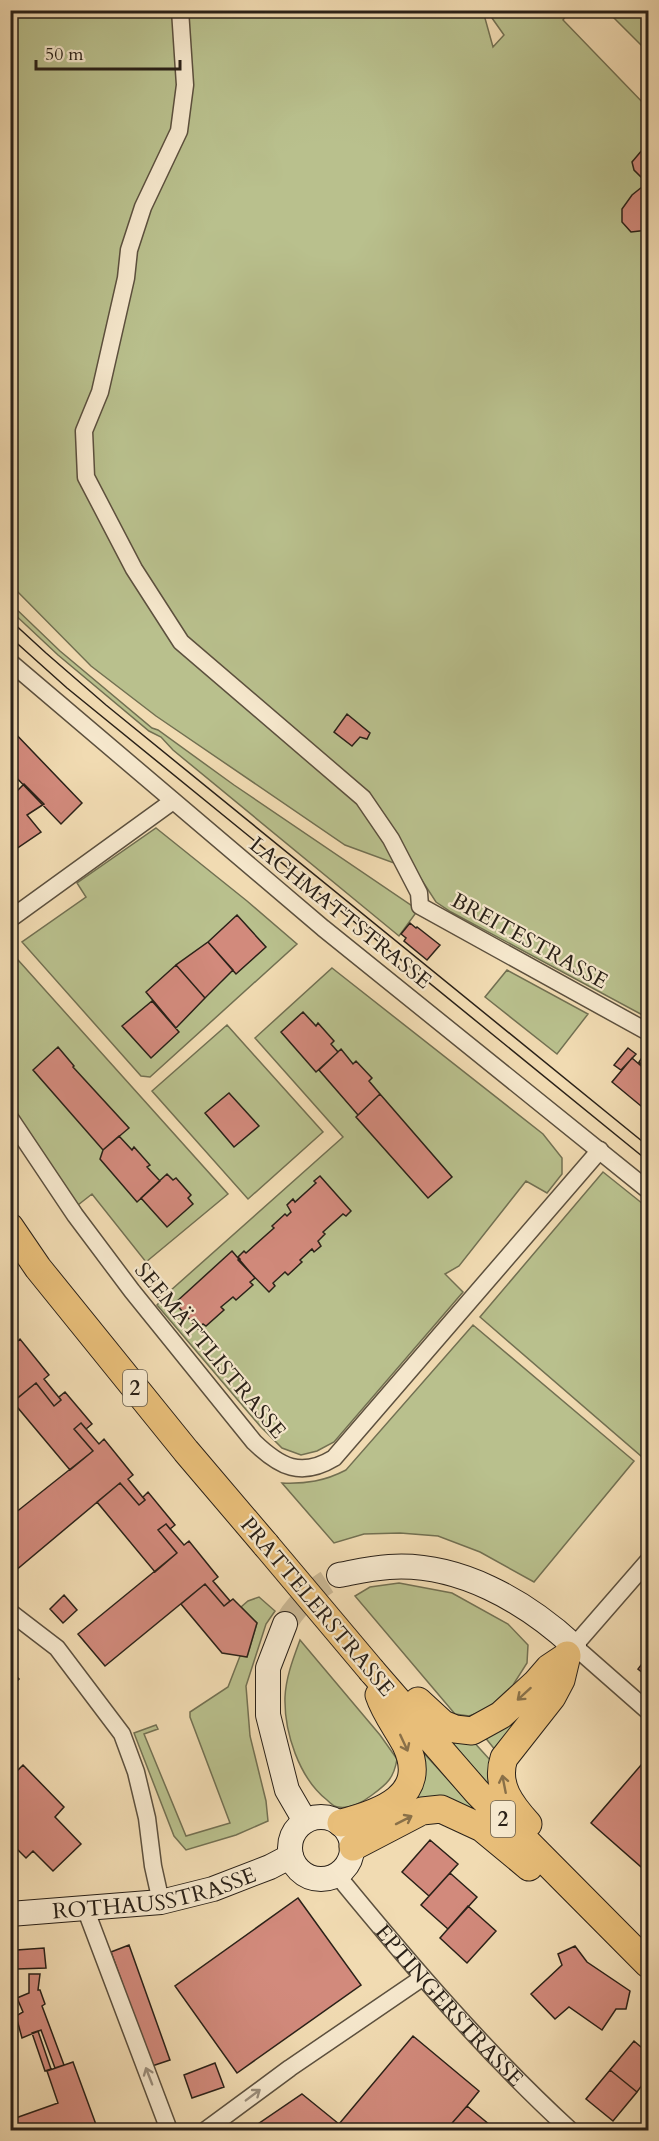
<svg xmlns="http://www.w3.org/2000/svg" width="659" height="2141" font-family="Cardo,serif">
<rect width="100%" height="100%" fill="#f1dbb2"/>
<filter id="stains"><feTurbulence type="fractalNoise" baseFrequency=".00333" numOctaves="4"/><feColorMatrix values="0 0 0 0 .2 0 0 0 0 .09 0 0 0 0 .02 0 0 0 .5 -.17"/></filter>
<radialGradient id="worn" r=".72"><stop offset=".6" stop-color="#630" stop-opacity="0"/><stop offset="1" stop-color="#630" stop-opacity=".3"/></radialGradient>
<path fill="#b9c08d" stroke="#727052" stroke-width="1.5" d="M10,11H483L493,47L504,35L492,18L494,11H569L563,20L648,108V1018L451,912L436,902L416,871L345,845L156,716L91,666L11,585Z
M607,11H648V52Z
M11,604L60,651L152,728L158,730L234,785L418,910L399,936L173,750L161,737L149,731L58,655L11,611Z
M156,828L247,901L297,944L150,1077L141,1076L22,942L86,897L77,883Z
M10,951L228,1194L146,1262L92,1194L78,1205L11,1108Z
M332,968L543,1134L562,1158V1174L547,1193L526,1181L459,1266L445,1274L463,1292L334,1442L317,1451L301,1455L282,1448L260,1426L157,1305L170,1291L343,1137L255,1038Z
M507,970L588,1014L557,1054L485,997Z
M227,1025L323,1132L248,1199L152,1091Z
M603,1172L648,1208V1462L480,1317Z
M473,1325L634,1461L534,1582L480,1552L438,1536L400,1533L364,1534L334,1543L282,1483C306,1484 325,1481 346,1470Z
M399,1583L452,1593L508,1624L528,1645L527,1663L513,1685L486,1710L469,1716L455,1714L355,1596L370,1587Z
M259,1597L275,1611L266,1624L246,1686L250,1736L266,1801L268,1821L236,1835L186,1850L174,1836L134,1733L156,1725L158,1729L144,1734L186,1836L230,1823L190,1717V1712L228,1687L240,1656L247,1657L257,1623L241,1607L248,1601Z
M300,1640L380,1735L397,1759C394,1778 387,1784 372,1795C363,1802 350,1809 338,1807C334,1807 330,1803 327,1800C299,1778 284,1732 285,1697C286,1677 293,1659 300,1640Z
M538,1691L496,1751L484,1736Z
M446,1737L471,1739L491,1761L490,1786Z
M420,1749L473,1807L472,1810L405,1802Z"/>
<path fill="#d28a7c" stroke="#2a2118" stroke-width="1.5" d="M648,143V230L631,232L622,222V209L632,195L647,183L634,170L632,162Z
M347,714L370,733L367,739L360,737L352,746L334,732Z
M10,728L82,803L61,824L10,771Z
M24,784L44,804L27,815L41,832L10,853V790L13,795Z
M237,915L266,947L236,974L208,942Z
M410,923L416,928L417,927L440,945L427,960L404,941L406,938L401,934Z
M208,942L233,970L205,998L176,965Z
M176,965L205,998L176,1028L146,992Z
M152,1001L179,1032L151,1058L122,1026Z
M303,1012L316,1026L318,1023L334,1041L331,1044L338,1052L316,1072L281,1032Z
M58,1047L74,1066L73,1067L129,1128L103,1150L33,1070Z
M628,1048L636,1054L621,1070L614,1065Z
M341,1049L353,1064L356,1061L372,1078L369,1081L380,1094L358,1115L319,1070Z
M632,1058L648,1072V1097L641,1106L612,1082Z
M641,1059L648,1065V1070L639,1062Z
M229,1093L259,1126L234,1147L205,1113Z
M380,1094L452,1177L428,1198L356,1117Z
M119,1136L132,1150L134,1147L150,1165L147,1167L160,1181L137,1202L100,1159L103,1150Z
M167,1174L173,1180L176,1178L191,1195L188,1198L193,1204L167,1227L141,1198Z
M320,1176L351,1211L346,1216L343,1214L323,1232L325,1234L318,1241L321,1246L314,1252L312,1249L300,1260L302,1262L288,1275L285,1272L273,1283L275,1286L269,1292L238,1260L240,1259L238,1257L244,1251L246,1253L274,1228L272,1226L285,1214L287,1216L291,1212L287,1205L293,1199L295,1202L316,1183L314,1181Z
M232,1251L255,1278L250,1282L253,1285L236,1300L233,1297L221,1307L224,1310L206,1326L203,1324L198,1329L175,1303Z
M10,1339L15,1344L20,1339L49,1375L44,1379L61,1400L54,1406L36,1383L10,1404Z
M36,1383L54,1406L61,1400L59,1397L65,1392L92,1424L86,1429L81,1423L74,1429L93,1451L70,1470L13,1402Z
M81,1423L99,1444L104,1439L133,1475L128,1479L145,1500L139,1505L120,1483L15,1571L10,1566V1517L93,1451L74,1429Z
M120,1483L139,1505L145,1500L143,1497L148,1492L175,1525L170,1529L166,1524L158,1530L177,1553L155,1572L97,1502Z
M166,1524L184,1545L189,1541L218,1577L213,1581L230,1601L224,1606L205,1584L105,1666L78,1634L177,1553L158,1530Z
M205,1584L224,1606L233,1599L257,1623L247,1657L222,1653L181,1604Z
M64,1595L77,1610L63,1623L50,1609Z
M648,1656V1677L638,1669Z
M14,1674L19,1679L10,1688V1678Z
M648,1757V1873L591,1823Z
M23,1765L64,1807L55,1817L81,1844L53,1871L33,1851L26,1858L10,1842V1775L12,1776Z
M430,1840L458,1864L429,1896L402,1872Z
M450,1873L477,1897L448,1929L421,1905Z
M298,1898L361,1985L237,2073L175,1986Z
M468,1906L496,1931L467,1963L440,1938Z
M129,1945L170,2060L152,2066L111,1952Z
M575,1946L587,1962L630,1991L626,2009H616L602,2030L569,2007L555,2019L531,1994L562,1965L558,1954Z
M44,1948L46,1968L17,1969V1950Z
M29,1974H40L38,1990H40L45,2004L42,2006L64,2065L55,2068L41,2030L22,2038L16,2016L23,2012L17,1998L29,1993Z
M38,2031L51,2069L45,2071L32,2033Z
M413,2036L479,2091L467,2106L446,2130H334Z
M634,2041L648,2053V2077L637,2092L610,2070Z
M73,2062L98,2130H14L10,2120L58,2103L47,2071Z
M215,2063L224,2087L192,2098L184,2075Z
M610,2070L637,2092L613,2121L586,2099Z
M302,2094L339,2124L334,2130H249Z
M467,2106L496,2130H446Z"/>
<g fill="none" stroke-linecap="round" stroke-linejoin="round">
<path stroke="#c9b693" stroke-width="24" stroke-dasharray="24 12" stroke-linecap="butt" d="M285,1624C300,1600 314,1589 339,1575"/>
<g stroke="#5c503e" stroke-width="19">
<g id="street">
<path d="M180,10L185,85L179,131L143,207L129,250L126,278L100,392L84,431L86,477L134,569L181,642L363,798L391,839L419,893L420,906L648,1032"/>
<path d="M10,662L323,928L648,1190"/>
<path d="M10,919L173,801"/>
<path d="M10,1118L75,1215L132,1291L254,1442C280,1467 301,1478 334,1458L600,1150"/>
<path d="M648,1561L574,1646L648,1711"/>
<path d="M10,1612L57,1648L122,1734L136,1772L147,1818L153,1866L161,1902"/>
<path id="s1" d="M337,1875C410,1964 485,2052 570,2130"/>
<path d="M85,1908L169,2130"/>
<path d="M206,2130L290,2068L422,1978"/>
</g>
</g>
<g stroke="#2a2118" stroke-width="26">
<g id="secondary">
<path d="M339,1575C355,1572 372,1568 389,1567C458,1562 525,1601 574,1646"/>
<path d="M285,1624L268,1668V1715L287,1790L305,1821"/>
<circle cx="321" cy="1848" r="31"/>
<path id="s2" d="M10,1914L161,1902L213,1889L270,1867L291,1856"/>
</g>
</g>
<g stroke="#2a2118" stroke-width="29">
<path id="primary" d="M10,1227L38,1268L186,1451L266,1545
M372,1671L477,1792L648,1964
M418,1701L443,1724L455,1729L472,1731L501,1715L536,1683L549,1668L567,1656
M341,1823C380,1813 430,1796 406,1745C397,1728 385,1713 379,1695
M528,1824C511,1805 495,1785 504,1758L552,1697L561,1680L567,1655
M353,1847L422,1811L441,1809L482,1828L529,1867"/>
</g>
<use href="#street" stroke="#f6e8cd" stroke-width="16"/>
<use href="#secondary" stroke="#f6e8cd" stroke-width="24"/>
<use href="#primary" stroke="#e8be79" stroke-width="27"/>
<path stroke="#2a2118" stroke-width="1.5" d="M10,620L46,653L106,705L648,1146
M10,637L67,688L648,1161"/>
<g stroke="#2a2118" stroke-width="29" stroke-linecap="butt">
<path id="primary-bridge" d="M266,1545L372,1671"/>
</g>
<use href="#primary-bridge" stroke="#e8be79" stroke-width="27"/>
</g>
<defs><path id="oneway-shaft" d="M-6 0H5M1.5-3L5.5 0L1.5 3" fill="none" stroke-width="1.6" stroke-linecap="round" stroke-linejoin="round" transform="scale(1.5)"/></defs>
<g stroke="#897048">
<use href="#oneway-shaft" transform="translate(524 1694) rotate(138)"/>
<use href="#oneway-shaft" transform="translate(404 1743) rotate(65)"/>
<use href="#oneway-shaft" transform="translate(504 1784) rotate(-101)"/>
<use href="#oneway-shaft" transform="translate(404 1820) rotate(-27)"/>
</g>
<g stroke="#9a8e7c">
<use href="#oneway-shaft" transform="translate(149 2076) rotate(-111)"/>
<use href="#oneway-shaft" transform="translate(253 2095) rotate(-37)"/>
</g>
<g text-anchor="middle" stroke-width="4.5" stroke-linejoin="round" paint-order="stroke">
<g fill="#f6e8cd" stroke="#675d4e" stroke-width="1.5">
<rect x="123" y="1370" width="24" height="36" rx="4.5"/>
<rect x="491" y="1801" width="24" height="36" rx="4.5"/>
</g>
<g font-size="21" font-weight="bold" fill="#2a2118">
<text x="135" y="1395">2</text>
<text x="503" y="1826">2</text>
</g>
<g font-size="22" fill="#2a2118" stroke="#f6e8cd">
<text transform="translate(341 912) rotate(39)" y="8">LACHMATTSTRASSE</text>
<text transform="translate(530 940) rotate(29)" y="8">BREITESTRASSE</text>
<text transform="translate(211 1350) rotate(50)" y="8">SEEMÄTTLISTRASSE</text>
<text transform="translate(318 1606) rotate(50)" y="8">PRATTELERSTRASSE</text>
<text dy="8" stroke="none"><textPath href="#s2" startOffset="146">ROTHAUSSTRASSE</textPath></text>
<text dy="8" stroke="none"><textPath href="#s1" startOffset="172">EPTINGERSTRASSE</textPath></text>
</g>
</g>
<rect width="659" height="2141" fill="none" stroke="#f1dbb2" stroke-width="36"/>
<rect x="12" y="12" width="635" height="2117" fill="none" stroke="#2a2118" stroke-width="3"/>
<rect x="18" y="18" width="623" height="2105" fill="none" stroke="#2a2118" stroke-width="1.5"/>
<path d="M36 60v9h144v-9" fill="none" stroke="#2a2118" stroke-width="3"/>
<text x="45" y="60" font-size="18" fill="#2a2118" stroke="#f6e8cd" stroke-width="4.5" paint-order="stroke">50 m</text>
<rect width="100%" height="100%" filter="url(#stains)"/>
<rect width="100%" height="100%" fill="url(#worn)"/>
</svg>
